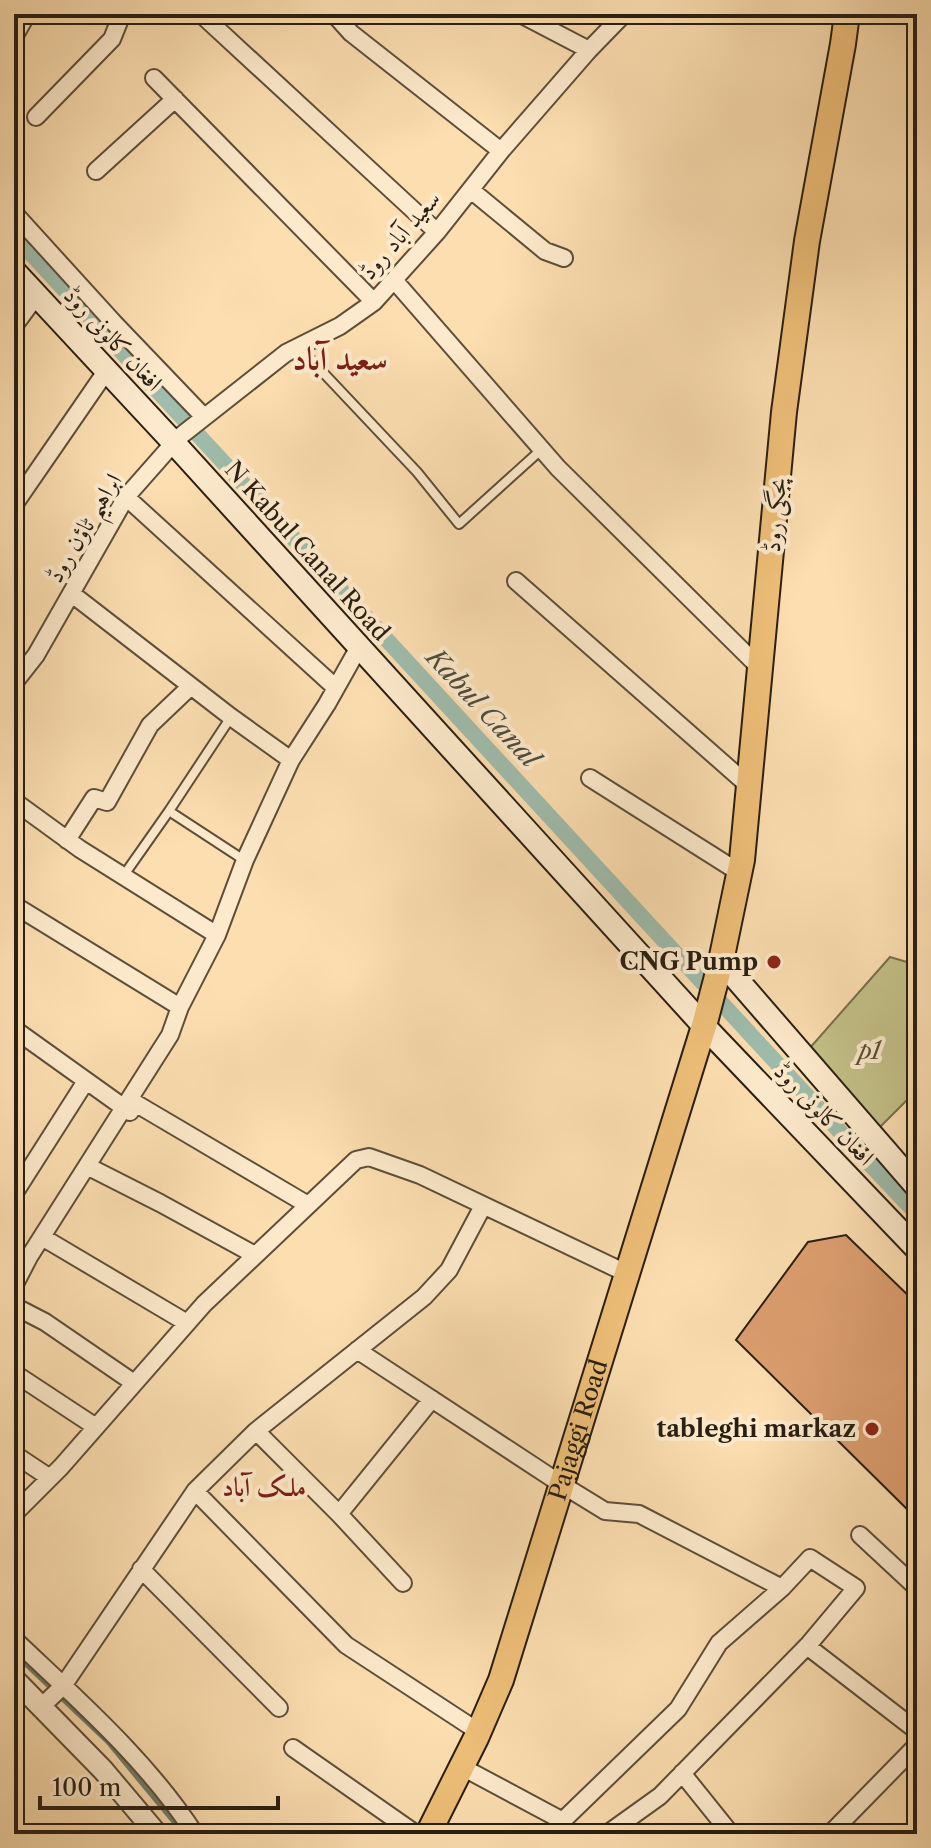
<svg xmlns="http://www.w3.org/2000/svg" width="931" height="1848" font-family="'Libre Caslon Text',Amiri,serif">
<rect width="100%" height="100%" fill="#fcdeb0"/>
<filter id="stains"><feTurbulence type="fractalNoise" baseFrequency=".0025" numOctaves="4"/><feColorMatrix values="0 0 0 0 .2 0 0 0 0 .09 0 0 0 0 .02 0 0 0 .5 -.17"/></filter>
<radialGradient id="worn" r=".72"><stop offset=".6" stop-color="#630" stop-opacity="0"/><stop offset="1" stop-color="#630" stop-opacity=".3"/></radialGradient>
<path fill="#c3c088" stroke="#766f4d" stroke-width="2" d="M890,957L917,965V1090L878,1129L808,1050Z"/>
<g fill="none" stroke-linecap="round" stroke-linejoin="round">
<path stroke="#6f7d6e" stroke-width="5" d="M14,1653L108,1742L184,1834"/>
<path stroke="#9fbcac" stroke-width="16" d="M14,235L867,1161L917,1214"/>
</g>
<path fill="#dc9e6f" stroke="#281e12" stroke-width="2" d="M872,14H917V21L870,24Z
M846,1235L917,1304V1519L736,1340L808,1242Z"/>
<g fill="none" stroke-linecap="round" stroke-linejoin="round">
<g stroke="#5d4e3a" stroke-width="12">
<path id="service" d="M299,347L417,472L459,524L542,449
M169,811L244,860
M124,875L169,811L231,717"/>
</g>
<g stroke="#5d4e3a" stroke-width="20">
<path id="minor" d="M201,14L437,232
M334,14L351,33L501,151
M520,14L589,50
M14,37L27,14
M154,78L374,302
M36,117L112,39L122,14
M96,171L175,99
M471,190L545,251L564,258
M14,213L114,323L204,417
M394,280L558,468L760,668
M14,326L37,295
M126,497L336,688
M14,505L107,370
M516,581L749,786
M72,594L231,717L291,760
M14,683L36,655L126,497L178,438L286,353L340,326L374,302L437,232L501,151L589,50L624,14
M590,778L740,873
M14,801L80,849L217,935
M67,840L94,798L107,802L150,725L191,686
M14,905L180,1007
M14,1029L130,1112L135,1103L308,1205
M87,1166L160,1203L255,1255
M14,1194L86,1081
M42,1237L187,1323
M14,1286L29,1257L170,1035L180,1007L217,935L245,860L291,760L327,704L359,647
M14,1306L45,1322L134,1383
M357,1350L561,1484L605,1511L639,1514L782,1588L810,1558L856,1588L809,1644L660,1796L607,1834
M14,1373L96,1427
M256,1431L339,1514L403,1583
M14,1454L50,1478
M195,1491L346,1645L479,1732
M14,1514L61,1467L204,1304L356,1160L369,1157L420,1175L626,1273
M339,1514L432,1399
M860,1535L917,1588
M141,1569L279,1708
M14,1639C77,1699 147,1760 195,1834
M807,1646L917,1731
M42,1706L63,1686L195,1491L256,1431L424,1297L449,1270L483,1206
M293,1748L416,1834
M462,1767L563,1821
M682,1773L731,1834
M549,1834L678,1709L719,1643L782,1588
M830,1834L917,1745"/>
</g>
<g stroke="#5d4e3a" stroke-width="24">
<path id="tertiary" d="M14,1679L103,1770L157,1834"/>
</g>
<g stroke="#281e12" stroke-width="26">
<path id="secondary" d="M14,271L174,443L703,1025L917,1249
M721,961L917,1187"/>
</g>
<g stroke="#281e12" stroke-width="28">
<g id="primary">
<path id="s1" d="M428,1834L476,1738L501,1680L704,1026L721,961L742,860L784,412L807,241L843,44L847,14"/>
</g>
</g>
<use href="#service" stroke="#fdeacc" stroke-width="8"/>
<use href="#minor" stroke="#fdeacc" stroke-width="16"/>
<use href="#tertiary" stroke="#fdeacc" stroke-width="20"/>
<use href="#secondary" stroke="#fdeacc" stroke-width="22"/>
<use href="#primary" stroke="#eebf78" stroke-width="24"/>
</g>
<g fill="#8f2418" stroke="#fdeacc" stroke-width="3">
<circle cx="774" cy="962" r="8"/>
<circle cx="872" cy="1429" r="8"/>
</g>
<g text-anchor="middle" stroke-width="8" stroke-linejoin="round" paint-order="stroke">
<g font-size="24" fill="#281e12" stroke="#fdeacc">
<text transform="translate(400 235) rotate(-49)" y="8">سعید آباد روڈ</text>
<text transform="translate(113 339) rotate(47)" y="8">افغان کالونی روڈ</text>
<text transform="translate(775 515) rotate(-85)" y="8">پجگی روڈ</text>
<text transform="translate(84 528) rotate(-59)" y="8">ابراہیم ٹاؤن روڈ</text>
<text transform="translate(307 551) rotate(48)" y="8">N Kabul Canal Road</text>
<text transform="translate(824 1114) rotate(46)" y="8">افغان کالونی روڈ</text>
<text dy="8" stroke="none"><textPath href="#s1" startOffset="432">Pajaggi Road</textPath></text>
</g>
<g font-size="24" font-weight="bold" fill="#281e12" stroke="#fdeacc" text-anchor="end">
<text x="758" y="970">CNG Pump</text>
<text x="856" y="1437">tableghi markaz</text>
</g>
<g font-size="24" font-style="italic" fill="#564f35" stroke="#fdeacc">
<text x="870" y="1059">p1</text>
</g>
<g font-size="26" font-style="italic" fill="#4c4d40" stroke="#fdeacc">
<text transform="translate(483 708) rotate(47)" y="9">Kabul Canal</text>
</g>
<g font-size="26" font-weight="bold" fill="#7a1f14" stroke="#fdeacc">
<text x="264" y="1496">ملک آباد</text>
</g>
<g font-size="32" font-weight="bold" fill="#7a1f14" stroke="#fdeacc">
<text x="340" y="370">سعید آباد</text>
</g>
</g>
<rect width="931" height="1848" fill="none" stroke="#fcdeb0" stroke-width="48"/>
<rect x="16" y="16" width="899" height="1816" fill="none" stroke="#281e12" stroke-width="4"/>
<rect x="24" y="24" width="883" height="1800" fill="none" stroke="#281e12" stroke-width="2"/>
<path d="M40 1796v12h238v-12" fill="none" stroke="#281e12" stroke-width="4"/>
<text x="52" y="1796" font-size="24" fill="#281e12" stroke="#fdeacc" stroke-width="6" paint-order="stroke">100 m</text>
<rect width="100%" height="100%" filter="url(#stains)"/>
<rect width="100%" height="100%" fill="url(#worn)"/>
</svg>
